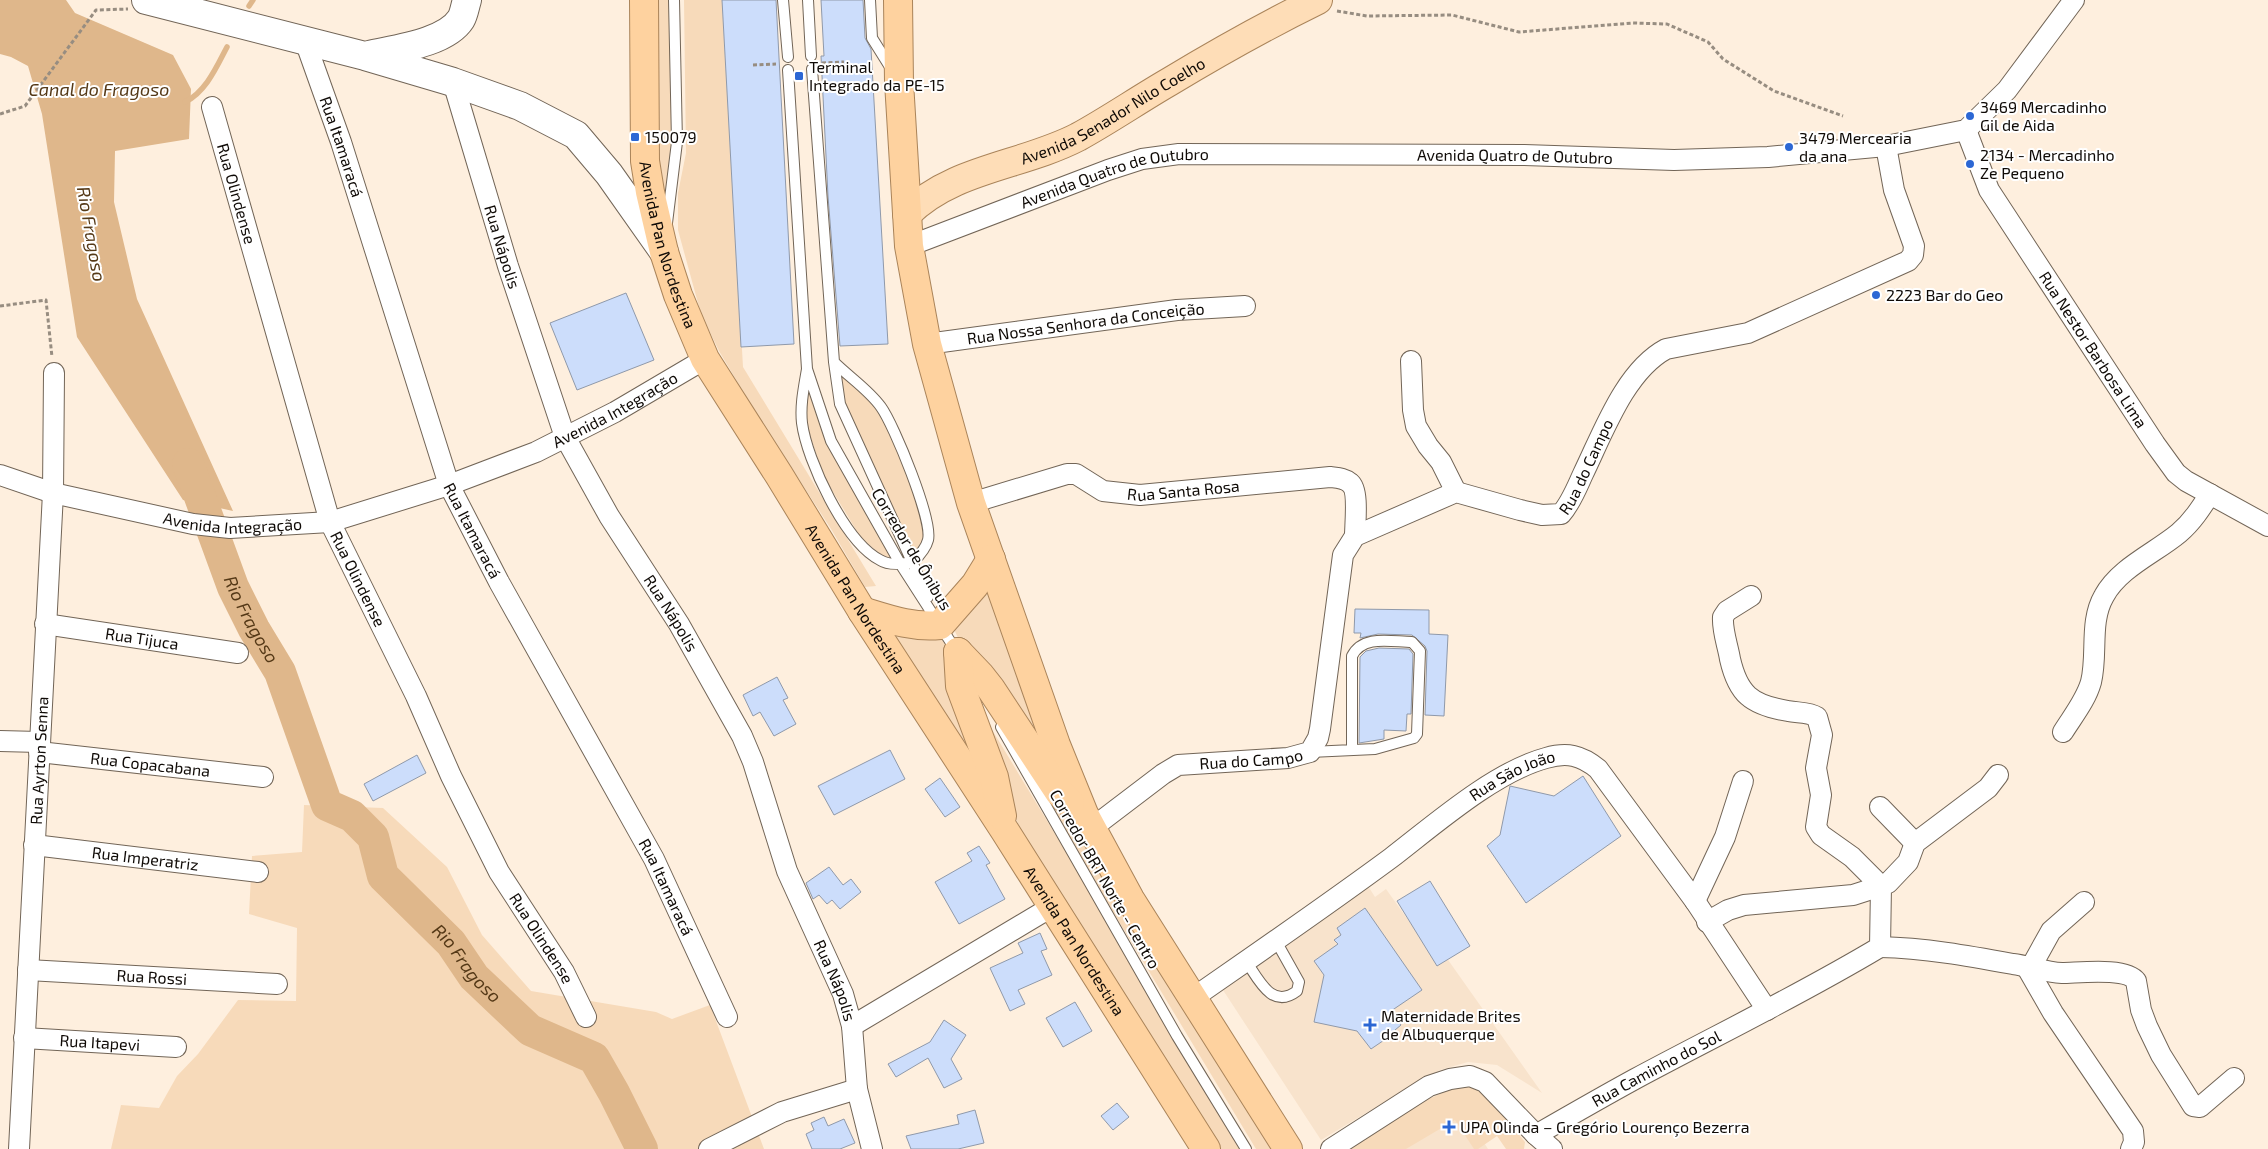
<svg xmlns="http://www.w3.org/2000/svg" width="2268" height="1149" font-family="'Exo 2',sans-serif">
<rect width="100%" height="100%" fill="#feefde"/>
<path fill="#f8e3cc" d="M1368,886L1375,897L1386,889L1438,962L1446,957L1542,1093L1497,1065L1468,1062L1440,1070L1426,1077L1321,1140L1221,987Z
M1460,1105L1488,1149H1387Z"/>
<path fill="#f7daba" d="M649,0H674L677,142L665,244L650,70Z
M684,0H722L743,367L876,586L865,587L831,529L750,403L719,351L701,314L678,230V193L686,153Z
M834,362L880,406L928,528L913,562L840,404Z
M807,369L831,441L898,558L891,563L861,538L824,477L809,432L801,401Z
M994,569L1059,773L960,642L952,625Z
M874,620L939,632L953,655L992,784Z
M971,695L1069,857L1240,1149H1217L1021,832Z
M1030,768L1080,820L1280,1149H1256L1112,910Z
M304,805L383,808L447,867L482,935L531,991L656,1012L672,1019L710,1005L764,1149H111L121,1105L159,1108L177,1076L198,1054L238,1000L296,1001L297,928L249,914L252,856L302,852Z
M1461,1086L1480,1087L1525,1142L1524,1149H1506L1497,1136L1478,1149H1474L1455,1120L1406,1149H1347C1386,1123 1416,1101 1461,1086Z"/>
<path fill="#dfb78b" d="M0,0H66L75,13L173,55L191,89L189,139L115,151L114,202L137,299L233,511L183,500L77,337L42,114L28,66L11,57L0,54Z"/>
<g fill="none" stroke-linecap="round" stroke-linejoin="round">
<path stroke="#dfb78b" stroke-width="5.5" d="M249,6L253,0
M185,102C206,92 217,66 227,47"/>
<path stroke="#dfb78b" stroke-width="32" id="s1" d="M188,464L233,587L254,629L280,672L327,805L352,816L373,837L383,876L451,943L474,977L530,1030L594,1058L614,1093L642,1149"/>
</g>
<path fill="#ccddfb" stroke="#8f99aa" d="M722,0H776L794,344L741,347Z
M821,0H863L865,38L871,49L888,344L840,346L828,196L821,56H824Z
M626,293L654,360L577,390L550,323Z
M1355,609L1429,610V634L1448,635L1444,716L1425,715L1427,651L1425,646L1412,635L1378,634L1360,638L1361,633H1354Z
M1379,648L1409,649L1413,654L1411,714H1407L1406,731L1384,730V739L1359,743L1360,657L1366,651Z
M777,677L788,698L783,700L796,724L774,736L760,712L753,716L743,695Z
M890,750L905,779L834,815L818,786Z
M417,755L426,773L373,801L364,784Z
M1583,776L1621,836L1526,903L1487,846L1500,835L1510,786L1554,796Z
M940,778L960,807L945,817L925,789Z
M979,846L990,863L986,865L1005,899L959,924L935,882L972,861L967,853Z
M829,867L843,885L851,879L861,892L840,909L832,900L827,904L819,895L813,899L806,883Z
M1430,881L1470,946L1437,966L1397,901Z
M1365,908L1422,990L1391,1011L1401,1025L1395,1030L1396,1032L1371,1049L1357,1031L1314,1022L1324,975L1314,961L1338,944L1334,940L1341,935L1337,928Z
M1040,933L1047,949L1041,951L1052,975L1018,990L1025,1004L1010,1011L990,968L1023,953L1018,943Z
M1075,1002L1092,1031L1063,1047L1046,1018Z
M944,1020L966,1035L951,1059L962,1079L944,1088L928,1058L896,1077L888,1064L930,1042Z
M1117,1103L1129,1117L1113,1130L1101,1116Z
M975,1110L984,1143L958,1149H911L906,1136L959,1124L957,1115Z
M824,1117L828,1126L844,1119L855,1143L840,1149H812L806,1134L814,1130L811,1123Z"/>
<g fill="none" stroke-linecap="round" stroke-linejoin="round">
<g stroke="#726557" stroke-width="12">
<path id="service" d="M783,0L788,57
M808,0L811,56
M870,0L872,38L892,70
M812,69L834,362L840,404L928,597
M788,70L807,369C804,387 800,405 802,423C807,461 845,542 880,560C889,566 903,564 913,562C919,556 926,548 928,540C933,520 894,425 881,407C869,390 849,377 834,362
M667,223L677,142L674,0
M807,369L831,441L901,565L957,652
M1001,727L1177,1036L1246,1149
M1310,752L1375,749L1414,738L1417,734L1420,651L1412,642C1392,642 1363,634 1352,656V750
M1246,961C1259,980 1272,1010 1297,991L1299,982L1276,941"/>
</g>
<g stroke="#726557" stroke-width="22">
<g id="minor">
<path id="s2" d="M305,41L341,142L449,485L499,582L654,859L727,1017"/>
<path id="s3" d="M453,82L508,266L565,437L609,516L679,624L742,736L753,762L787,871L843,994L852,1026L857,1089L872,1149"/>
<path id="s4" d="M212,107L330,522L416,696L451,776L499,872L564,972L586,1017"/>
<path id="s5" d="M1966,130L1989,190L2155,444L2176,473L2186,481L2268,526"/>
<path id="s6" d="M909,246L1108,170L1142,159L1179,154L1524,155L1674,160L1768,157L1886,146L1966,130L2007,90L2074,0"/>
<path id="s7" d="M927,344L1177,310L1245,306"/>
<path d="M1411,361L1413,410L1416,426L1428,446L1441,462L1456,492"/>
<path id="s8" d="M0,475L53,493L193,524L230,528L330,522L449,485L536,452L615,412L705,359"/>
<path id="s9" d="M971,503L1067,474H1076L1103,491L1140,495L1330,477C1337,478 1344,478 1350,483C1359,490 1355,524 1355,536"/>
<path id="s10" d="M45,624L238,653"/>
<path d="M2063,732C2073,716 2086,700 2091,682C2098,654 2089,622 2104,596C2119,568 2155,553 2179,533C2192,522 2201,508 2210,494"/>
<path d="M0,741L39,742"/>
<path id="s11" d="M39,752L263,777"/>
<path d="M1880,807L1915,843"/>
<path id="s12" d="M1092,828L1163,774L1178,765L1288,758L1310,752L1318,738L1320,729L1343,555L1355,536L1456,492L1520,510L1542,515L1561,514C1571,503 1577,487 1583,474C1603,433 1625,371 1666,349L1748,333L1908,261L1913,255L1914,246L1894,190L1886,146"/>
<path id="s13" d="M34,845L258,872"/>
<path d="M1695,901L1725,837L1743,781"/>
<path d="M1707,922L1728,910L1744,905L1853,895L1881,886L1852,857L1821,835L1816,827L1821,795L1816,768L1822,735L1817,717C1809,712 1798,713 1788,711C1751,705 1738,694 1730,659C1728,646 1722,631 1723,617L1727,611L1751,596"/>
<path d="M1880,947C1925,948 1969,956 2013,964C2029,966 2045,972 2062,973C2078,973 2126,967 2136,981L2141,1010L2147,1026L2161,1055L2193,1106L2200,1107L2234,1078"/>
<path d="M2026,966L2053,1013L2133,1131L2134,1142L2131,1149"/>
<path d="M2031,967L2051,931L2084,902"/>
<path id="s14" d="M28,970L277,984"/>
<path id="s15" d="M1193,998C1259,952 1326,906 1391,858C1434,825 1494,772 1546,758C1567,752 1581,755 1598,769L1695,901L1767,1010"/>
<path d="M852,1026L1053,906"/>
<path id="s16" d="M24,1038L176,1047"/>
<path d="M1536,1135L1552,1149"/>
<path id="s17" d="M19,1149L53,493L54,373"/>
<path d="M709,1149L782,1112L857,1089"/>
<path id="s18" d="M1331,1149L1429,1086L1450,1079L1470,1076L1485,1082L1536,1135C1569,1116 1602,1097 1635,1079C1717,1035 1800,995 1880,947L1881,886L1888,883L1908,862L1915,843L1988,788L1998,775"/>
</g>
</g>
<g stroke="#726557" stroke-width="30">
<path id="secondary" d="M146,0L365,56L453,82L520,106L576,135L609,174L664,252
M369,55C395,49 446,43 461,19C464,14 465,6 467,0"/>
</g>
<g stroke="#aa845a" stroke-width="30">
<g id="primary">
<path id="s19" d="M907,214C953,168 1022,166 1078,137C1109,120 1138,100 1169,82C1217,53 1267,25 1318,0"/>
</g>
</g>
<g stroke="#aa845a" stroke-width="30">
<g id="trunk">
<path id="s20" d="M644,0L645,161L650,192L664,252L678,295L705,359L779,475L862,611L1005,831L1206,1149"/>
<path d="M898,0L899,82L909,246L927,344L971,503L1056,745L1084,814L1130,899L1288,1149"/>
<path d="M862,611C888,619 913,628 940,625L975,585L991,559"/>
<path d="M958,652L980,675L991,689L1059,792L1070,803"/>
<path d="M958,652L960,686L994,777L1002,816"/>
</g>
</g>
<path stroke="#978d81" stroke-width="3" stroke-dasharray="4 2.5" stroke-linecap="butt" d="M1337,11L1367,16L1452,15L1519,32L1633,23L1667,24L1708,42L1723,59L1774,91L1843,116
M822,63L844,62
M753,65L776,64
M0,114L25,106L96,10L128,9
M0,306L46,300L52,357"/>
<use href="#service" stroke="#fff" stroke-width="10"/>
<use href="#minor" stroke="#fff" stroke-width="20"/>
<use href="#secondary" stroke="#fff" stroke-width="28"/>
<use href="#primary" stroke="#feddb7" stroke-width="28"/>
<use href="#trunk" stroke="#fed29f" stroke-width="28"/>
</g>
<g fill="#2c67d4" stroke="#fff" stroke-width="2">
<rect x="794" y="71" width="10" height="10" rx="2.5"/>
<circle cx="1970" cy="116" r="5"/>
<rect x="630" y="132" width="10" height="10" rx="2.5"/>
<circle cx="1789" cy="147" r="5"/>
<circle cx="1970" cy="164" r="5"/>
<circle cx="1876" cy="295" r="5"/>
<path d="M1367.5 1017.5h5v5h5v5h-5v5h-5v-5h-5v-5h5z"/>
<path d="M1446.5 1119.5h5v5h5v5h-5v5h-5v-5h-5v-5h5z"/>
</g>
<g text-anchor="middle" stroke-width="4" stroke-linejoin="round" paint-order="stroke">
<g font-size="16" fill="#0f0a06" stroke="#fff" text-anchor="start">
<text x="809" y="73">Terminal<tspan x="809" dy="18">Integrado da PE-15</tspan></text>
<text x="1980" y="113">3469 Mercadinho<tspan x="1980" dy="18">Gil de Aida</tspan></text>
<text x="645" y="143">150079</text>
<text x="1799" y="144">3479 Mercearia<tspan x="1799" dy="18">da ana</tspan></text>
<text x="1980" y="161">2134 - Mercadinho<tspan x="1980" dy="18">Ze Pequeno</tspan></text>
<text x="1886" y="301">2223 Bar do Geo</text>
<text x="1381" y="1022">Maternidade Brites<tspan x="1381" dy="18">de Albuquerque</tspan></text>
<text x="1460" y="1133">UPA Olinda – Gregório Lourenço Bezerra</text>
</g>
<g font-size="16" fill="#0f0a06" stroke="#fff">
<text dy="6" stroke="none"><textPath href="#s19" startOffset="232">Avenida Senador Nilo Coelho</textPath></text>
<text dy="6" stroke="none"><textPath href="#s2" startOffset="112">Rua Itamaracá</textPath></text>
<text dy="6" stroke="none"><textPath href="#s6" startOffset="622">Avenida Quatro de Outubro</textPath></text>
<text dy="6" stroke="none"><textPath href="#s6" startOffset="218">Avenida Quatro de Outubro</textPath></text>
<text dy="6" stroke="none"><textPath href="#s4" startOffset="90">Rua Olindense</textPath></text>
<text dy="6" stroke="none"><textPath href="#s20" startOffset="248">Avenida Pan Nordestina</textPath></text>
<text dy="6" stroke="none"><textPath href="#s3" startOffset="172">Rua Nápolis</textPath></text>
<text dy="6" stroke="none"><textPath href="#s7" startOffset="160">Rua Nossa Senhora da Conceição</textPath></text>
<text dy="6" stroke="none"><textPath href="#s5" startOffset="255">Rua Nestor Barbosa Lima</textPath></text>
<text dy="6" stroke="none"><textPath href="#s8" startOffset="644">Avenida Integração</textPath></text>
<text dy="6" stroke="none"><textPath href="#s12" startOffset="735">Rua do Campo</textPath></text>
<text dy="6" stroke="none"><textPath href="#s9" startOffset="222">Rua Santa Rosa</textPath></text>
<text dy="6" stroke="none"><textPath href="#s8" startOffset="239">Avenida Integração</textPath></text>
<text dy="6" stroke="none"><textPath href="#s2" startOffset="518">Rua Itamaracá</textPath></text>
<text transform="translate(912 549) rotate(59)" y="6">Corredor de Ônibus</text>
<text dy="6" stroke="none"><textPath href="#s4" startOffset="495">Rua Olindense</textPath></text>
<text dy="6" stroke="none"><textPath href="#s20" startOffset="652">Avenida Pan Nordestina</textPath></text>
<text dy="6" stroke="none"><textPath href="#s3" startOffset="578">Rua Nápolis</textPath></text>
<text dy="6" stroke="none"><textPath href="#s10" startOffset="98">Rua Tijuca</textPath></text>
<text dy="6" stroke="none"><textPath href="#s12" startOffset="180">Rua do Campo</textPath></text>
<text dy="6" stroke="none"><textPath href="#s17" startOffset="389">Rua Ayrton Senna</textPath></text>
<text dy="6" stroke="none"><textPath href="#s11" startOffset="112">Rua Copacabana</textPath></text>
<text dy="6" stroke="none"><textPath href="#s15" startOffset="390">Rua São João</textPath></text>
<text dy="6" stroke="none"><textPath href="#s13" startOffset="112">Rua Imperatriz</textPath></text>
<text transform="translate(1105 879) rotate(60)" y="6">Corredor BRT Norte - Centro</text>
<text dy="6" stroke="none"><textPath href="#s2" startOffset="924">Rua Itamaracá</textPath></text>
<text dy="6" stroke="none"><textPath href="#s4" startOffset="899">Rua Olindense</textPath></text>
<text dy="6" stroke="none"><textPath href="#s20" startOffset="1058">Avenida Pan Nordestina</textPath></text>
<text dy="6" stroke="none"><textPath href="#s14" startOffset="124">Rua Rossi</textPath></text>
<text dy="6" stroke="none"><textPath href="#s3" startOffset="982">Rua Nápolis</textPath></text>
<text dy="6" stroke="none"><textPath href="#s16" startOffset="76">Rua Itapevi</textPath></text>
<text dy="6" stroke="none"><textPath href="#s18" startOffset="386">Rua Caminho do Sol</textPath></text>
</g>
<g font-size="18" font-style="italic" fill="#553917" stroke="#fff">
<text x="99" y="96">Canal do Fragoso</text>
<text transform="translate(91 234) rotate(80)" y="6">Rio Fragoso</text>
<text dy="6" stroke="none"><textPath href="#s1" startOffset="168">Rio Fragoso</textPath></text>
<text dy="6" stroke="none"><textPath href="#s1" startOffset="588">Rio Fragoso</textPath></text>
</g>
</g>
</svg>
